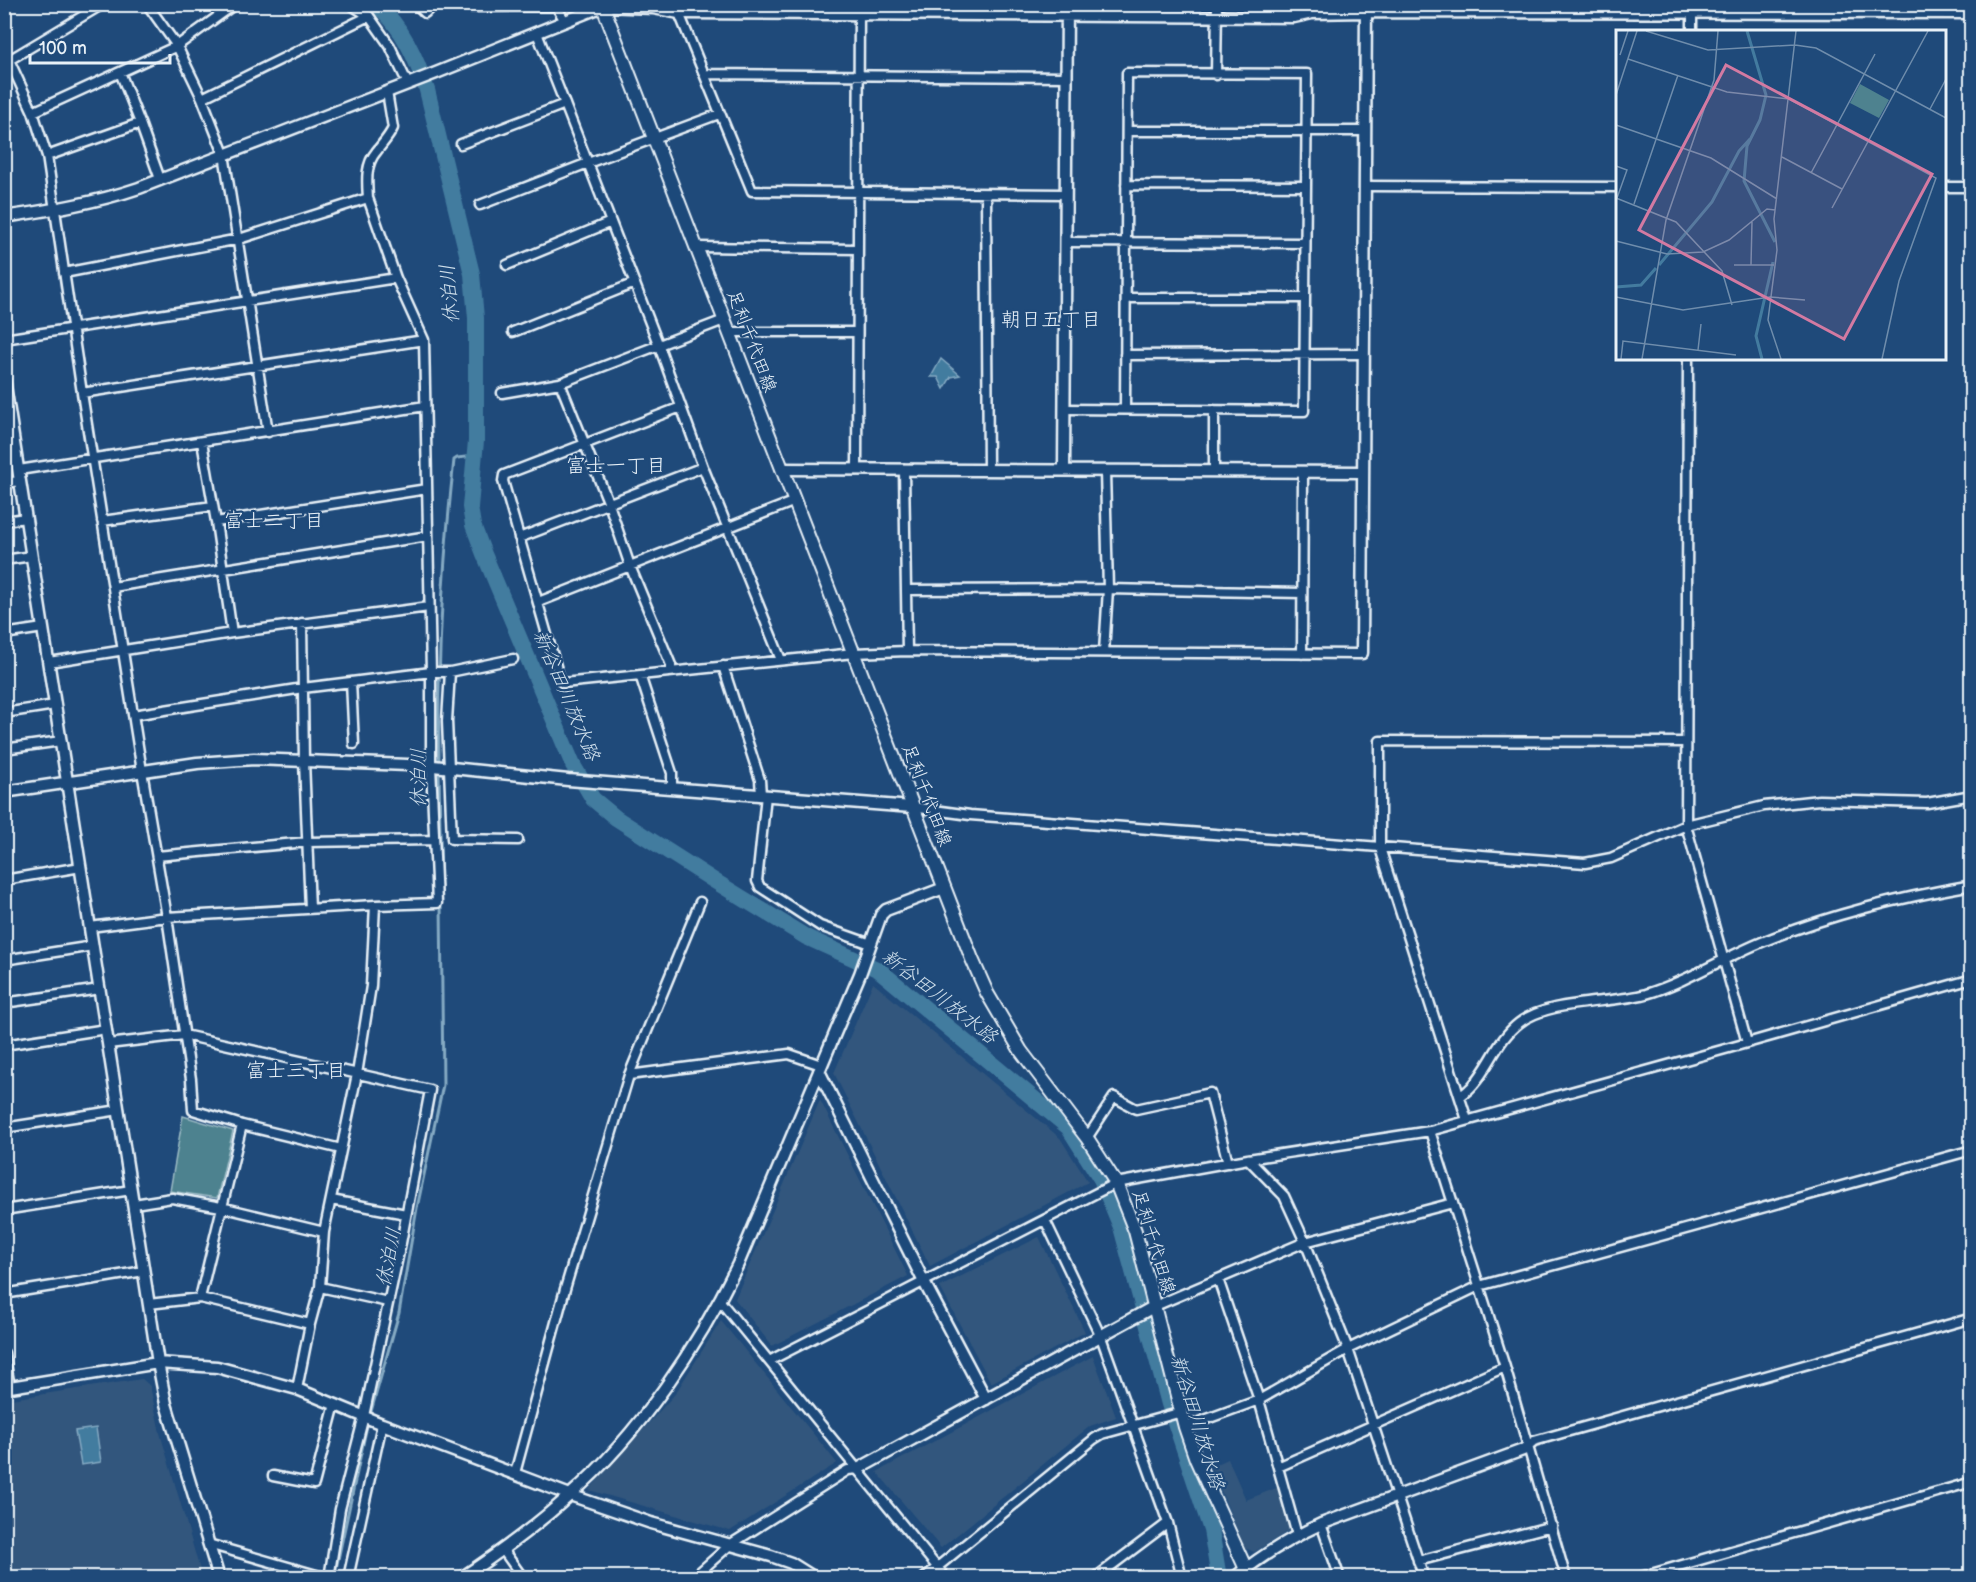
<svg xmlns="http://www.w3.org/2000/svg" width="1976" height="1582" font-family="'Balsamiq Sans','Klee One',sans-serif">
<rect width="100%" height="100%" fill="#1f4a7a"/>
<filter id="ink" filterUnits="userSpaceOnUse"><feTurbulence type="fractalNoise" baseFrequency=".0167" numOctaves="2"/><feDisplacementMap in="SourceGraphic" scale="12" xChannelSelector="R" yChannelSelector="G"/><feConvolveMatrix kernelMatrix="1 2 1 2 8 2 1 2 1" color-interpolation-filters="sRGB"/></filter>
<g filter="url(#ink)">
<path fill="#33577d" d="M873,983L1060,1138L1088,1182L930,1266L834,1073Z
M820,1100L908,1276L772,1346L735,1299Z
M1039,1237L1085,1332L991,1383L940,1287Z
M721,1321L837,1463L730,1531L589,1490L675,1394Z
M1093,1356L1116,1417L1090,1426L941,1548L877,1472Z
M142,1379L150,1386L160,1433L202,1577L5,1578V1400Z
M1228,1459L1246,1500L1279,1487L1293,1528L1254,1552L1245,1548L1211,1467Z"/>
<path fill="#4e828f" stroke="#9bbac4" stroke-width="1.5" d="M183,1116L233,1131L217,1198L170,1191Z"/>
<path fill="#437b9f" stroke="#85aac3" stroke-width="1.5" d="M1529,5L1872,6V7Z
M941,359L960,375L951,377L944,389L938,377H931Z
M96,1428L101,1462L81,1465L75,1431Z"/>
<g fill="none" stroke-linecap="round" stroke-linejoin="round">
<path stroke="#85aac3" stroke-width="3" d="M439,763C437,662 443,561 454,460L457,458L475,456
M439,770L441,892
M370,1415L399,1313L417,1208L443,1085L441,902
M334,1578L368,1421"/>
<path stroke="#437b9f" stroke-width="16" d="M376,4C403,27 416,58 427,90L472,274L476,318V441L470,507L473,525L484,554L573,765L593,799L616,818L713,880L806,937L879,970L1068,1127L1101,1179L1121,1227L1169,1404L1211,1530L1219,1578"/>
<g stroke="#e8f1f8" stroke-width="13">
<path id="minor" d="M147,4L177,46L202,98L224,154L268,432
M350,4L369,16L390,46L408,84
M416,4L425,13L434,4
M453,4L459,7L556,6L565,21
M679,4V13L752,191L1066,194
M1692,32V4
M537,33L588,163L719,114
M4,49L33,112L47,156L82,393L142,771L167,917L191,1079L193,1110L242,1125L341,1149
M4,63L103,4
M705,74L1067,77
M1216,75L1217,4
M202,98L369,16
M33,112L177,46L235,4
M140,123L160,179
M1127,131H1365
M461,144L565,104
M47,156L140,123L120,72
M1126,185L1306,186
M1365,186L1618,187
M1944,187H1972
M986,194L988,468
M368,198C367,182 365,165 376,152C382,144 389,137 393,128L387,92
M480,205L588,163L659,346L703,467L781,660
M1066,242L1305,243
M697,247L858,249
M507,265L611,222
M64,273L239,239L368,198L396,278L424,340L431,672V766L437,903L375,905
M1126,298H1305
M513,332L635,283
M729,332H857
M4,339L396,278
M1125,355L1364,354
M1688,358L1686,825L1747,1043
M82,393L424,340
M502,393L560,383
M681,407L504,475L503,481L560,680L563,683L854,653L907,651L1359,654L1362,653
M1066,409L1304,411L1307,74L1127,73L1125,409
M202,442L216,522L232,633
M19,470L425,406
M857,470L859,4
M904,470L907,651
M1214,471V410
M4,483L20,481
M4,521L26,518
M102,521L213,506
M216,522L427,489
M519,538L703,467
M4,560L32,556
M113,587L428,536
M907,590L1108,589L1302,593
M541,601L795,501
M302,623L304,761L310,909
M4,634L43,628
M1104,652L1108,589L1105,471
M1302,654L1303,472
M49,662L232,633L429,607
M723,666L760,780L761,795
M671,671V665L630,566L609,504L560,383L724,320
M450,672L447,721L452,839L518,840
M640,675L672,773V788
M351,682L354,744
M4,713L55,705
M133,715L303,688L431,672H450L513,659
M4,749L61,741
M766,795L757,881L760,887L820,926L871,944
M912,807L970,815L1585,863L1611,858L1686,825L1764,806L1819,800L1927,803L1972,795
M157,856L307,842L434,840
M4,880L81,867
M90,927L167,917L375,905L371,986L357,1074L324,1232L320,1287L310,1324L297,1389
M4,960L93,946
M4,1003L100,989
M108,1044L184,1035L430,1090L401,1243L364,1416L340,1509L329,1578
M4,1045L106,1029
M629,1075L789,1054L821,1065
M1460,1097C1464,1093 1469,1090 1473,1085C1490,1066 1498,1039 1519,1023C1548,1000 1609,1004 1646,994C1686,982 1723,958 1762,942C1832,914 1898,898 1972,885
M1467,1120L1380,848V741L1686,742
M4,1128L119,1110
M1430,1131L1505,1367L1566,1578
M1087,1138L1114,1097L1136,1109L1210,1093L1228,1163
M1248,1159L1284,1196L1305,1242L1348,1349L1424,1578
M331,1200L406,1214
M134,1204L172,1198L221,1207L324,1232
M4,1210L131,1190
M1045,1220L1101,1337L1168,1523L1182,1578
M1218,1279L1259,1400L1297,1535
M320,1287L388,1302
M4,1294L144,1271
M200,1298L242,1125
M720,1301L946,1578
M149,1304L200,1298L310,1324
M1155,1306L1305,1242L1453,1203
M4,1353L10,1387
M769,1361L1116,1183L1248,1159L1430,1131L1747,1043L1972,979
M1185,1427L1259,1400L1348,1349L1479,1286L1972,1150
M1528,1446L1534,1441L1972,1318
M1278,1467L1505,1367
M515,1473L565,1289L629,1075L700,902
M273,1476L314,1484L335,1404
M1321,1524L1340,1578
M208,1544L327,1578
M503,1550L523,1578
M1418,1561L1552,1526
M348,1578L382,1424
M693,1578L731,1544L848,1470L858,1469
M924,1578L1094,1439L1102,1434L1182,1412
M1095,1578L1168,1523
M1637,1578L1972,1482"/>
</g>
<g stroke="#e8f1f8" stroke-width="15">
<path id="tertiary" d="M1226,4L1294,5L1312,13
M4,217C50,210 95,203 139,188L436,73L603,6L653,8L679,13L1294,17L1312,13L1366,12L1972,13
M4,379L158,1363L166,1404L219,1578
M782,469L1363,472
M1064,470L1067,4
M1362,653L1366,4
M4,792L197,763L254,759L433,766L568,780L912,807
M819,1071L924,1282L986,1399
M4,1388L158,1363L217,1367L297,1389L382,1424L570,1495L651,1523L771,1556L791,1563L815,1578
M858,1469L1155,1306
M461,1578C499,1553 536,1526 570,1495C639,1435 698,1346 738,1264L860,974L881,915L886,910L944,888
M1234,1578C1261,1556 1290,1538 1321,1524L1523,1450L1528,1446"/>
</g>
<g stroke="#e8f1f8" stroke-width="16">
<path id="primary" d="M602,4L972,959L987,993L1021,1051L1087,1138L1116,1183L1135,1231L1185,1427L1196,1459L1250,1578"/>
</g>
<use href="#minor" stroke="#1f4a7a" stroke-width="8"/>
<use href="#tertiary" stroke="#1f4a7a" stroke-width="10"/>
<use href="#primary" stroke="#1f4a7a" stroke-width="12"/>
</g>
</g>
<g text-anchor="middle" stroke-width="4.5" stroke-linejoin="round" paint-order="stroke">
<g font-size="18" fill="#e8f1f8" stroke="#1f4a7a">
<text transform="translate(752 341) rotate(69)" y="6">足利千代田線</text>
<text transform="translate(927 795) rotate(69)" y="6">足利千代田線</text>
<text transform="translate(1154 1242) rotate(73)" y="6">足利千代田線</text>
</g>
<g font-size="20" font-style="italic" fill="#cfdfeb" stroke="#1f4a7a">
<text transform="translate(449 294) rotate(-95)" y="7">休泊川</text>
<text transform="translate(567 695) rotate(67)" y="7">新谷田川放水路</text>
<text transform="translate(418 778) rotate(-90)" y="7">休泊川</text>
<text transform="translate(940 996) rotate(38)" y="7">新谷田川放水路</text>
<text transform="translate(388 1257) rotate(-79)" y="7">休泊川</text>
<text transform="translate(1198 1422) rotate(73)" y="7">新谷田川放水路</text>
</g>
<g font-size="20" fill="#e8f1f8" stroke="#1f4a7a">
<text x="1051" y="326">朝日五丁目</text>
<text x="616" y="472">富士一丁目</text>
<text x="274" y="527">富士二丁目</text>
<text x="296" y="1077">富士三丁目</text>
</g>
</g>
<g transform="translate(1616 30)">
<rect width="330" height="330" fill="#1f4a7a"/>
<path d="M244,54L273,70L263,88L234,73Z" fill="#4e828f"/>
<path fill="none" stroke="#437b9f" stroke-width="3" d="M131,1L150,65L144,90L131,116L128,151L159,212M43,235L96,172L123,121L134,109M0,257L25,255L40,238M146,329L140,306L157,232"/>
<path fill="none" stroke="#6f8dac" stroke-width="1.5" d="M30,1L92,20L179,15M179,15L200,18L330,88M4,25L12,1M12,29L111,62L173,69L320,148L283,251L266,329M0,65L21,1M314,79L330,49M0,95L95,128L161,169M166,127L226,159M0,136L11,140L1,168M195,143L259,24M0,168L60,192L106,241L116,275M18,174L62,45M216,178L312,1M0,211L51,224L87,222L113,210L151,179L159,180M118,235H158M135,235L136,192M0,267L67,280L154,267L189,270M82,320L85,294M5,329L7,311L120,325M26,329L50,190L98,50L102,1M165,329L152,290L161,220L158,189L180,1"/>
<path fill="#d37aa2" fill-opacity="0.15" stroke="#d37aa2" stroke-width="3" d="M110,35L316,144L228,309L23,200Z"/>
<rect width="330" height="330" fill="none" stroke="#e8f1f8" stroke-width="3"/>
</g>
<rect width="1976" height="1582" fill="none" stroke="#1f4a7a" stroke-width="24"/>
<rect x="12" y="12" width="1952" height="1558" fill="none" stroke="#e8f1f8" stroke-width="2" filter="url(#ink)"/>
<path d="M30 54v9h140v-9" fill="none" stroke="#e8f1f8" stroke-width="3"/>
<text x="39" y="54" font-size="18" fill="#e8f1f8" stroke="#1f4a7a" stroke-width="4.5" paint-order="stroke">100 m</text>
</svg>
